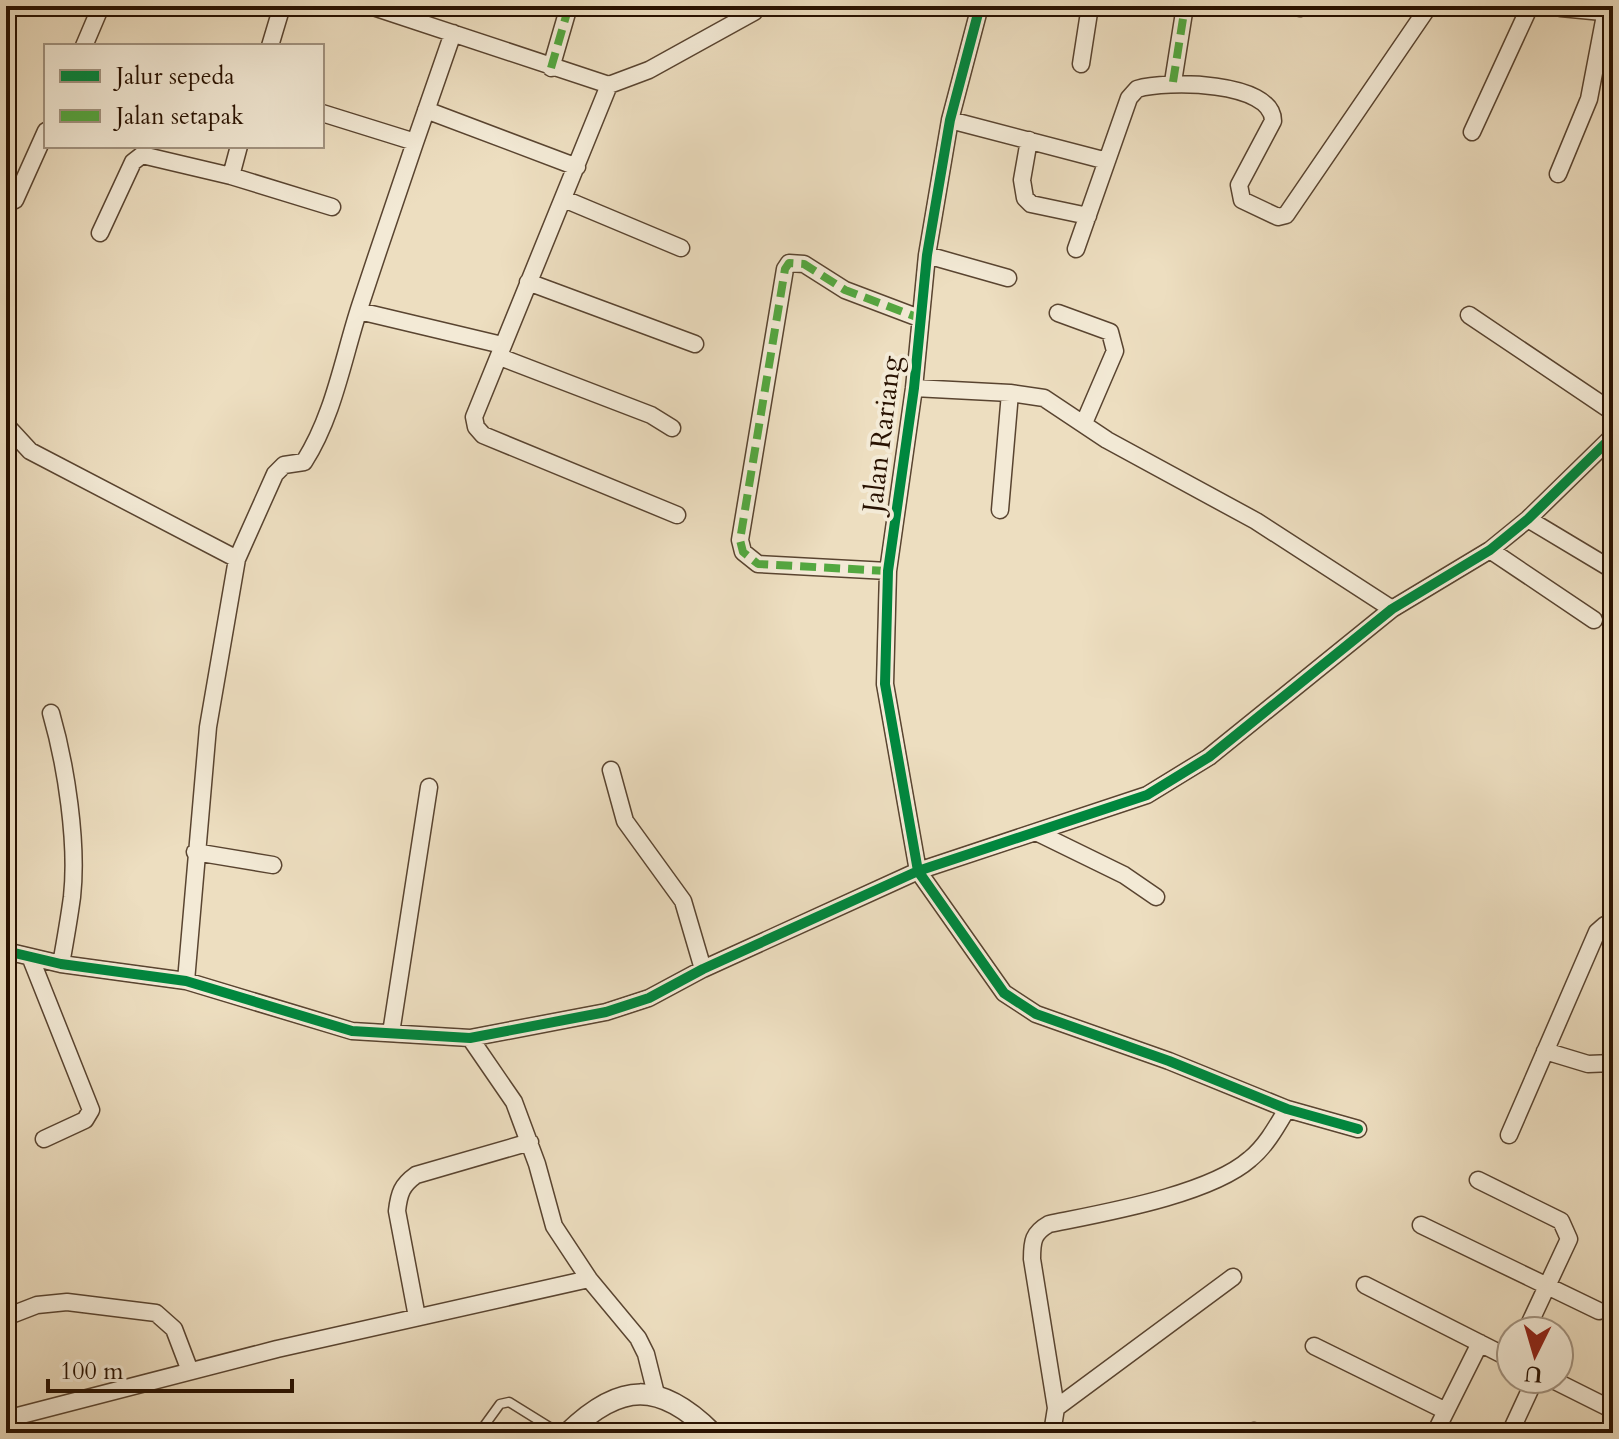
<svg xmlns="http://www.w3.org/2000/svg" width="1619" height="1439" font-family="Cardo,serif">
<rect width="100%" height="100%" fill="#eddec0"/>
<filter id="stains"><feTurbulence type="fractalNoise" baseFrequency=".0025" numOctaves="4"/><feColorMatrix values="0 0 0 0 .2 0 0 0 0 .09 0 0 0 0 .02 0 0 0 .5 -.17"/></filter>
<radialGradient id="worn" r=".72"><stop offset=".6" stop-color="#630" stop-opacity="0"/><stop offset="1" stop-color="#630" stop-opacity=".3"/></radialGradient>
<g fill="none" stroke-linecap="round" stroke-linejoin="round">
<g stroke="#594430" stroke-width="11">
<path id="service" d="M479,1433L500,1404L509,1402L559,1433"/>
</g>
<g stroke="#594430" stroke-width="19">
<path id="minor" d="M370,6L609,85L649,70L754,12L758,6
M980,6L950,120L927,255L914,388L888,571L885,684L918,871L1004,993L1036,1014L1169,1061L1287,1109L1358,1129
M1300,8L1301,6
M84,46L101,6
M270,46L282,6
M1081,64L1090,6
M551,68L569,6
M1173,82L1185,6
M609,85L474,417L476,427L483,435L677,515
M426,110L577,167
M322,113L415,142
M950,120L1107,161
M1472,132L1530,6
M1029,140L1022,180L1025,198L1031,204L1088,216
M1558,174L1589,99L1606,10
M231,176L332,207
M564,199L681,248
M15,200L46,131
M100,233L133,162L142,155L231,176L239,146
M1076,249L1129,98L1137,89C1166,80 1273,81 1273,121L1239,185L1242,200L1278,217L1286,215L1429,6
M927,255L1008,278
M528,282L695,344
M359,311L502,345
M1058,313L1110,332L1115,351L1084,423
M1469,315L1613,412
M500,357L651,415L672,428
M914,388L1010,393L1044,398L1107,440L1256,521L1392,609
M6,425L30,451L237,559
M1000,510L1010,393
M1528,519L1613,570
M1490,550L1594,620
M888,571L758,564L743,552L740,540L785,269L789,263L804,264L845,290L919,318
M51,713C66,765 78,843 72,897C69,919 65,942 61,964
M611,770L625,821L683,901L703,969
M1036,832L1124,875L1156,897
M195,852L273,865
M6,951L61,964L186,981L352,1031L470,1038L606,1012L649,998L703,969L918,871L1147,795L1209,757L1392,609L1490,550L1528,519L1613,436
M31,959L91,1110L85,1120L44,1139
M186,981L208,727L237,559L275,474L284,465L304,462C334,415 343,358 360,306C390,215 421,124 453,33
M391,1033L429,787
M470,1038L514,1102L537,1164L554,1226L589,1279L638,1338L646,1354L656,1394
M1545,1051L1588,1064L1613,1063
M1509,1135L1597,932L1605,925L1613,924
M1478,1180L1561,1221L1569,1239L1526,1331
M1421,1225L1599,1311
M1365,1285L1511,1359
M6,1317L37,1305L67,1302L156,1313L174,1329L190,1371
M417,1317L397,1211C399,1193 402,1185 416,1175L530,1142
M1314,1346L1446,1411
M1551,1379L1613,1410
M1056,1408L1233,1277
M6,1419L277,1349L589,1279
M1254,1431L1259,1433
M1052,1433L1056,1408L1032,1259C1032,1241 1033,1233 1049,1224C1103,1213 1209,1195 1250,1159C1266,1146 1277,1126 1287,1109
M1435,1433L1480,1343
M1510,1433L1535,1379"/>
</g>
<g stroke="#594430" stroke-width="23">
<path id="tertiary" d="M1561,6L1613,11
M568,1433C620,1382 660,1381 712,1433"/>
</g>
<use href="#service" stroke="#f3ead6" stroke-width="8"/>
<use href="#minor" stroke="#f3ead6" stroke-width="16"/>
<use href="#tertiary" stroke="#f3ead6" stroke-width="20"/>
<path stroke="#53a840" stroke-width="8" stroke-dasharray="16 8" stroke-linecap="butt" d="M551,68L569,6
M1173,82L1185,6
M888,571L758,564L743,552L740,540L785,269L789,263L804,264L845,290L919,318"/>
<g stroke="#f3ead6" stroke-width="15">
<path id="cycleway" d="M980,6L950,120L927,255L914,388L888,571L885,684L918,871L1004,993L1036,1014L1169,1061L1287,1109L1358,1129
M6,951L61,964L186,981L352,1031L470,1038L606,1012L649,998L703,969L918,871L1147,795L1209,757L1392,609L1490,550L1528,519L1613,436"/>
</g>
<use href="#cycleway" stroke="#00873e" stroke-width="10"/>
</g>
<g text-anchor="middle" stroke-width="8" stroke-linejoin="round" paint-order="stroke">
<g font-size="28" fill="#281100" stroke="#f3ead6">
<text transform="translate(881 434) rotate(-83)" y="10">Jalan Rariang</text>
</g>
</g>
<rect width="1619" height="1439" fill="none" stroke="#eddec0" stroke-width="32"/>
<rect x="8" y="8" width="1603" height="1423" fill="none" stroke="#281100" stroke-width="4"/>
<rect x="16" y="16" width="1587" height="1407" fill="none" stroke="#281100" stroke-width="2"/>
<rect x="44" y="44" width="280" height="104" fill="#f3ead6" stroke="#a29380" stroke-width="2"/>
<rect x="60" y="70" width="40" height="12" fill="#00873e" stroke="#a29380" stroke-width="2"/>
<text x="116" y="84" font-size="24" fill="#281100">Jalur sepeda</text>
<rect x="60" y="110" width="40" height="12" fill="#53a840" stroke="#a29380" stroke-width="2"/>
<text x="116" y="124" font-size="24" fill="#281100">Jalan setapak</text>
<g transform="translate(1535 1355) rotate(185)"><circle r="38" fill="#f3ead6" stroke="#a29380" stroke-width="2"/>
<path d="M0-6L14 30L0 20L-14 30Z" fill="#8f2418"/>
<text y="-12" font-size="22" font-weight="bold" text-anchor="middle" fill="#281100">U</text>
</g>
<path d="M48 1379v12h244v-12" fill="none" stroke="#281100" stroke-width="4"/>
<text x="60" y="1379" font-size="24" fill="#281100" stroke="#f3ead6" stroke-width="6" paint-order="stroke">100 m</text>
<rect width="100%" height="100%" filter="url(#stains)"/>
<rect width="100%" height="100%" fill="url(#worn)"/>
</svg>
